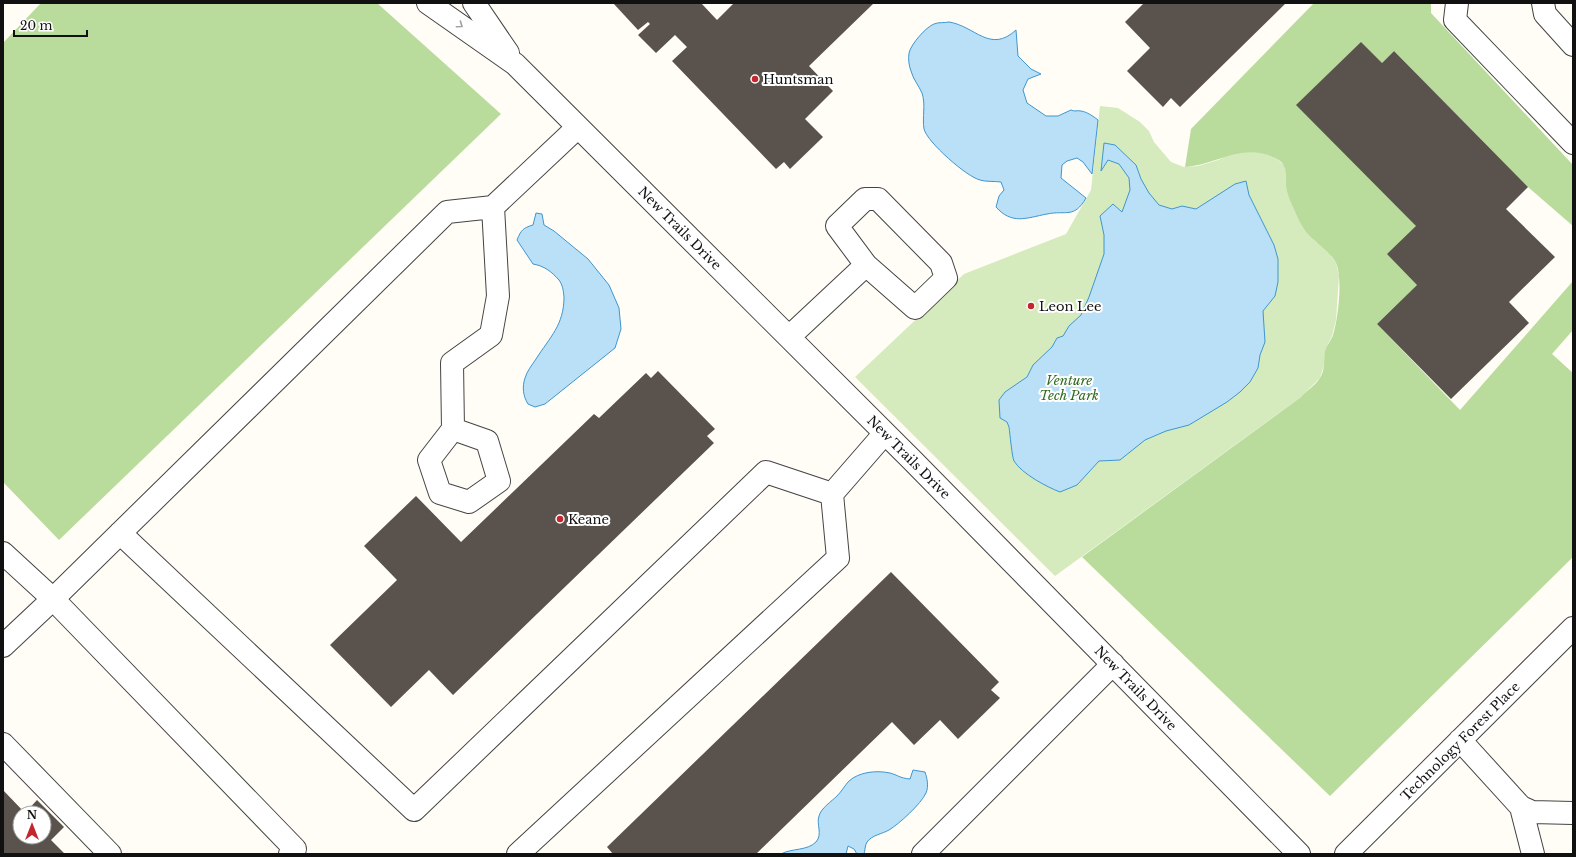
<svg xmlns="http://www.w3.org/2000/svg" width="1576" height="857" font-family="'Libre Baskerville',serif">
<rect width="100%" height="100%" fill="#fffdf5"/>
<path fill="#d5ebbd" d="M1100,106L1118,108L1140,122L1149,131L1154,142L1171,162L1184,167L1198,166L1218,160L1234,153L1253,151L1266,154L1277,159L1285,166L1287,176L1286,187L1314,240L1330,254L1336,263L1339,276L1336,320L1332,336L1325,350V362L1320,378L1301,397L1055,576L855,377L964,274L1066,234L1091,190Z"/>
<path fill="#b9dc9c" d="M41,3H377L501,114L59,540L3,482V43Z
M1314,3H1431V13L1573,165V226L1528,187L1394,51L1382,63L1416,226L1417,285L1377,324L1460,410L1573,281V330L1552,354L1573,373V557L1330,796L1082,557L1301,397C1306,391 1316,385 1320,378C1325,370 1324,360 1325,351C1326,346 1331,341 1333,335C1338,319 1343,279 1336,263C1331,253 1321,247 1313,239C1304,231 1299,221 1294,209C1291,203 1287,193 1286,186C1286,174 1288,164 1275,158C1241,142 1218,165 1185,167L1191,129Z"/>
<path fill="#b9e0f7" stroke="#3f96cf" d="M949,22C975,26 990,54 1016,30L1018,56L1031,69L1041,74L1028,79L1023,90L1027,103L1046,116H1058L1071,110C1075,112 1077,110 1081,111C1087,112 1093,116 1098,120L1092,174L1083,162L1077,158L1067,161L1062,165L1061,178L1086,198C1074,219 1066,210 1047,214C1026,218 1012,225 996,207L999,196L1004,190L1001,182C994,181 986,182 980,180C967,177 927,142 924,129C922,117 926,105 922,93C919,86 913,79 911,71C909,66 908,59 909,53C911,44 926,27 934,24C938,22 945,23 949,22Z
M1104,143L1115,145L1136,165L1141,179L1149,193L1159,205L1172,209L1182,206L1196,209L1235,184L1246,181L1249,195L1274,245L1278,259V282L1275,296L1263,311L1265,342L1260,355L1258,368L1250,382L1240,392L1227,402L1189,425L1166,431L1145,440L1120,460L1099,461L1077,485L1060,492C1047,487 1022,474 1014,461C1012,457 1010,434 1009,427L1007,422L1000,418L999,400L1005,392L1027,377L1033,365L1052,347L1057,338L1063,336L1069,326L1081,315L1089,297L1104,254V235L1100,216L1113,204L1122,212L1130,190L1129,178L1119,164L1108,160L1101,171Z
M536,213L542,214L544,225L554,231L588,259L609,285L619,308L621,329L615,348L545,404L535,407L528,404C523,396 522,387 525,378C527,371 532,365 536,359C550,337 564,325 564,297C563,289 563,286 559,280C551,271 544,266 533,264L517,240C521,230 523,228 533,225Z
M913,770L925,772C927,778 929,786 926,793C921,804 899,824 889,830C882,834 872,835 867,842C865,845 865,851 864,854H857L854,849L848,846L846,854H781C792,848 807,851 816,842C823,834 816,824 819,816C821,808 832,801 837,796C842,791 845,785 849,781C859,772 876,770 890,773C898,775 899,778 910,779Z"/>
<path fill="#5a524d" fill-rule="evenodd" d="M613,3H701L717,20L734,3H874L809,66L833,91L805,119L823,137L790,169L784,162L776,169L672,61L687,47L675,35L656,53L638,35L650,24L648,22L638,30Z
M1144,3H1286L1180,107L1171,98L1163,107L1127,71L1150,48L1125,22Z
M1361,42L1382,63L1394,51L1528,187L1506,209L1555,257L1509,302L1529,323L1451,399L1377,324L1417,285L1387,254L1416,226L1296,105Z
M658,371L715,429L707,436L714,443L453,695L429,670L391,707L330,645L397,580L364,546L416,496L461,542L594,414L599,418L646,373L651,378Z
M891,572L999,682L991,690L1000,698L958,739L940,720L914,745L892,722L756,854H613L607,847Z
M3,790L25,813L37,800L64,827L51,840L65,854H3ZM20,813H44V837H20Z"/>
<g fill="none" stroke-linecap="round" stroke-linejoin="round">
<g stroke="#444" stroke-width="24">
<path id="minor" d="M428,3L515,64L913,461L1299,854
M474,3L508,53
M1457,3L1455,20L1573,143
M1543,3L1545,14L1573,45
M789,337L866,265L915,308L946,278L941,263L878,199H865L837,226L866,265
M453,429L429,460L440,493L469,502L499,481L487,441L453,429L452,363L491,335L498,296L493,207
M832,494L885,433
M120,533L414,810L766,472L832,494L838,558L518,854
M3,553L53,599L447,212L493,207L578,127
M3,646L53,599L295,849L290,854
M1460,740L1521,807L1532,812L1573,813
M3,744L110,854
M1521,807L1533,854
M923,854L1113,664
M1346,854L1573,628"/>
</g>
<use href="#minor" stroke="#fff" stroke-width="22"/>
</g>
<defs><path id="oneway-chevron" d="M-2-3.5L2.5 0L-2 3.5" fill="none" stroke-width="1.6" stroke-linecap="round" stroke-linejoin="round"/></defs>
<use stroke="#a0a0a0" href="#oneway-chevron" transform="translate(460 25) rotate(35)"/>
<g fill="#c4262e" stroke="#fff" stroke-width="1.5">
<circle cx="755" cy="79" r="4"/>
<circle cx="1031" cy="306" r="4"/>
<circle cx="560" cy="519" r="4"/>
</g>
<g text-anchor="middle" stroke-width="4" stroke-linejoin="round" paint-order="stroke">
<g font-size="13" fill="#111" stroke="#fff" text-anchor="start">
<text x="763" y="84">Huntsman</text>
<text x="1039" y="311">Leon Lee</text>
<text x="568" y="524">Keane</text>
</g>
<g font-size="13" fill="#111" stroke="#fff">
<text transform="translate(680 228) rotate(45)" y="5">New Trails Drive</text>
<text transform="translate(909 457) rotate(45)" y="5">New Trails Drive</text>
<text transform="translate(1136 688) rotate(46)" y="5">New Trails Drive</text>
<text transform="translate(1460 741) rotate(-45)" y="5">Technology Forest Place</text>
</g>
<g font-size="13" font-style="italic" fill="#2f6b1f" stroke="#fff">
<text x="1069" y="385">Venture<tspan x="1069" dy="15">Tech Park</tspan></text>
</g>
</g>
<rect width="1576" height="857" fill="none" stroke="#111111" stroke-width="8"/>
<g transform="translate(32 825)"><circle r="19" fill="#ffffff" stroke="#a0a0a0"/>
<path d="M0-3L7 15L0 10L-7 15Z" fill="#c4262e"/>
<text y="-6" font-size="11" font-weight="bold" text-anchor="middle" fill="#111111">N</text>
</g>
<path d="M14 30v6h73v-6" fill="none" stroke="#111111" stroke-width="2"/>
<text x="20" y="30" font-size="12" fill="#111111" stroke="#ffffff" stroke-width="3" paint-order="stroke">20 m</text>
</svg>
